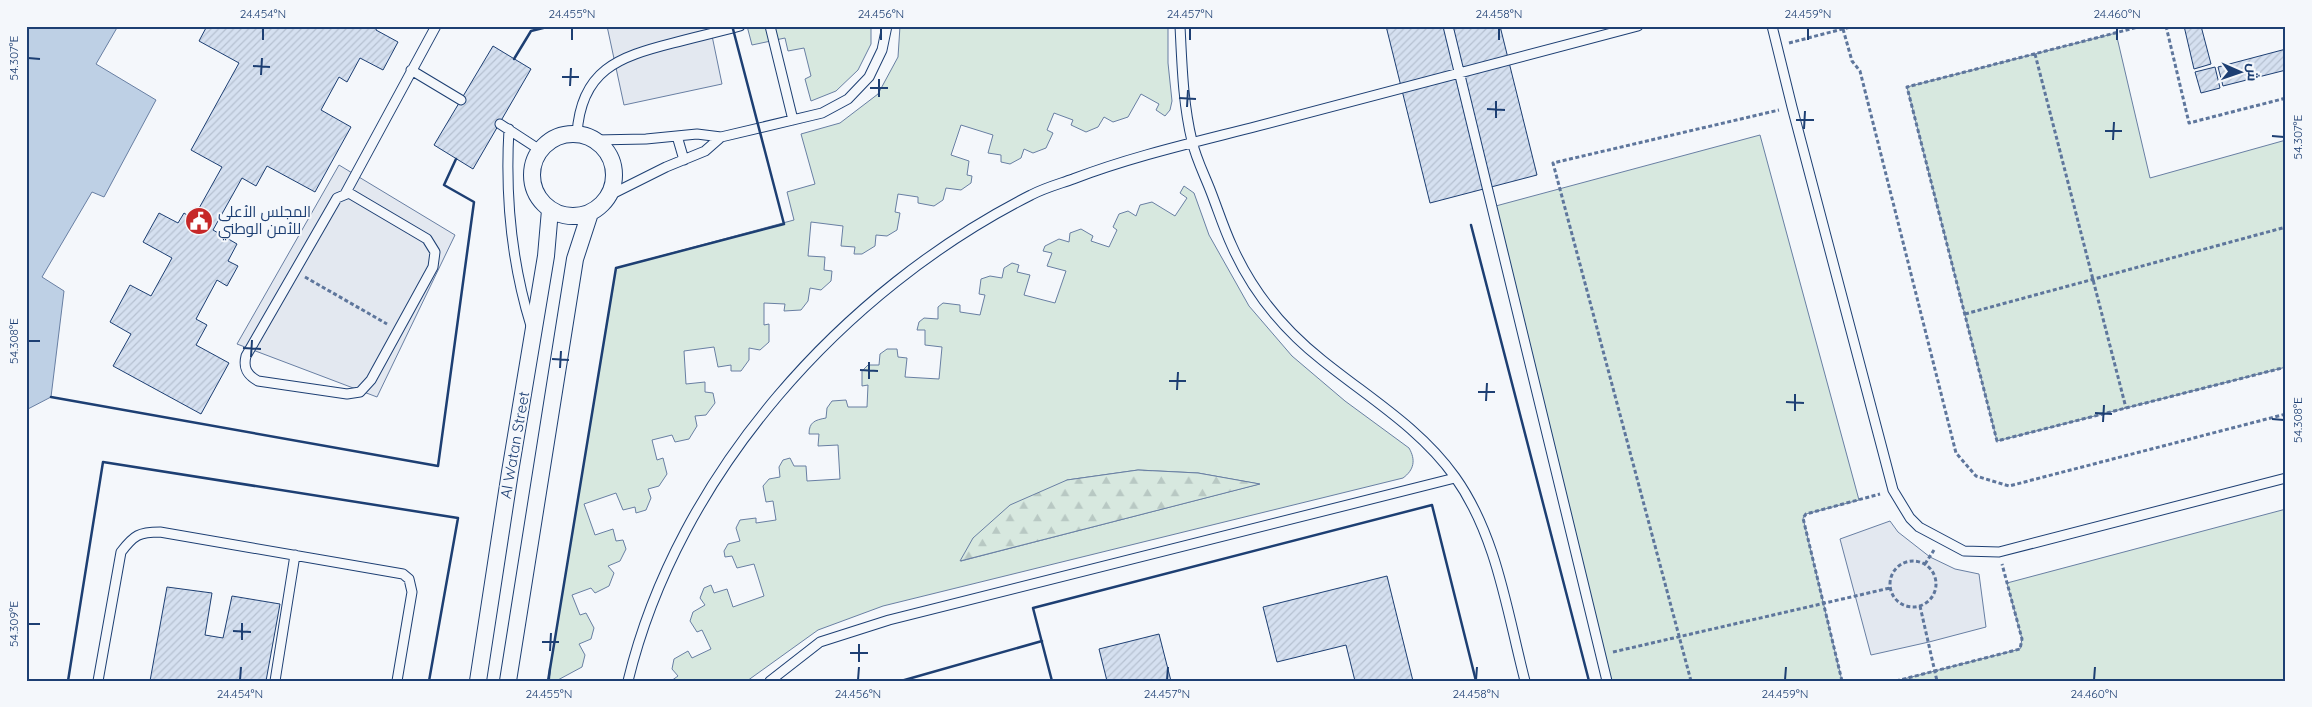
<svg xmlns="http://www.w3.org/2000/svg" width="2312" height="707" font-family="Quicksand,Cairo,sans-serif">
<defs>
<pattern id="forest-firs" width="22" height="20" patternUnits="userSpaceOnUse" patternTransform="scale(1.25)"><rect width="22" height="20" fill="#d7e8df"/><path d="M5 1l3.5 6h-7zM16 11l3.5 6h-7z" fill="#b8c8c3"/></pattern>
<pattern id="building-hatch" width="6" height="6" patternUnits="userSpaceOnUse" patternTransform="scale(1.25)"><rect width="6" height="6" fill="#d5e0f0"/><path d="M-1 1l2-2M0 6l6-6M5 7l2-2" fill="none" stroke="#b6c1d1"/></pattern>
</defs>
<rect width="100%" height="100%" fill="#f4f7fb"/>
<path fill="#d7e8df" stroke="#687fa3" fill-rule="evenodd" d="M747,26H871V44L858,70L836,91L811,101L805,79L811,76L804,48L788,51L785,38L752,45Z
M900,26H1168V63L1172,101L1170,110L1165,116L1156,110L1159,104L1141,94L1128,117L1113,122L1104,117L1098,127L1086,132L1071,125L1073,120L1054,113L1047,130L1053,133L1046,148L1033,153L1024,149L1021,158L1010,164L1001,162V155L988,153L993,135L961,125L951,155L969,161L967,175L972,176L971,183L961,190L946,188L943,200L934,206L918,203V197L898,194L895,212L900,213L897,230L887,236L876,235L875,246L862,254H854L855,247L841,246L843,226L811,222L808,256L825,257L824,270L832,271L831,281L821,290L810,288L808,301L801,310L784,311L785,304L764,303V325L769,324V342L760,350L749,348V360L741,371H731V365L718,367L714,347L684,351L686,384L705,382V392L713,393L715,403L706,415L695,416L697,426L689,439L675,442L672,435L652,440L657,460L663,458L667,474L659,486L648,489L651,498L646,510L636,513L635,507L623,510L616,493L584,504L595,535L613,529L616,541L623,540L626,549L620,561L608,566L614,573L609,586L595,593L591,588L572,595L580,615L586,613L594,628L591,639L579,644L585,655L582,667L556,681H548L616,268L794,220L787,192L815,184L801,134L840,123L878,94L898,57Z
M2116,33L2150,178L2286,140V367L1997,441L1907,87Z
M1760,135L1859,500L1806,514L1803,518L1842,681H1607L1492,207Z
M1184,186L1194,193L1209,235L1249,306L1292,356L1345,401L1409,448C1416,460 1414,470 1403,478L883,606L818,630L747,681H671L678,676L672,669L674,659L688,651L692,658L711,649L702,630L697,632L690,621L693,612L705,605L700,598L704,588L711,585L714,593L727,589L733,607L764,596L754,564L737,568L732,556L725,557L724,551L728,544L740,541L736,528L740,520L756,518V523L776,520L773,501L766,502L763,486L769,479L780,477L779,467L783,460L790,458L794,466H806L807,481L840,479L838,445L818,446L819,434H809C809,422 815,420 826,418L827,408L832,401L846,400L848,407H867L868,385L862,386V371L868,365H879L880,354L887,349H897L898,357L907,358L905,377L939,379L942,347L925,345V330H917L919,322L924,318L938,319V307L943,303L960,305V312L980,315L985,295L979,294L981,279L990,276L1002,278L1004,268L1012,263L1019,265L1017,272L1030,275L1024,295L1055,303L1066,271L1047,266L1052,253L1043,251L1045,246L1059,239L1069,242L1070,233L1081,229L1093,236L1091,241L1109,247L1117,230L1113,227L1119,214L1128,211L1136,216L1140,205L1152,202L1175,216L1187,198L1180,193ZM1138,470L1198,473L1259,484L961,561L1067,480Z
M2286,509V681H1896L2020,649L2022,639L2007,583Z"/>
<path fill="url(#forest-firs)" stroke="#687fa3" d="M1138,470L1198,473L1260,484L960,561L973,538L1010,505L1067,480Z"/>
<path fill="#e3e8f0" stroke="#687fa3" d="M607,26H710L722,84L624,105Z
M339,165L455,235L377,397L237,344Z
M1890,521L1898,532L1930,557L1955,569L1979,574L1986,627L1929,642L1871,655L1840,539Z"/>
<path fill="#bed0e5" stroke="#687fa3" d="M26,26H118L96,64L156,100L104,197L92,192L42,277L64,291L51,397L26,410Z"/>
<path fill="url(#building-hatch)" stroke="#1d3f73" d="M207,26H377L376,30L398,42L383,70L360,58L347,82L339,77L321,110L351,127L315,192L267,166L256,186L242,178L213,230L237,244L228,261L238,266L227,286L217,280L196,319L207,325L196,345L229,363L201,414L113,366L131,334L110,322L130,285L151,296L172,258L143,242L159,213L178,223L184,213L193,219L222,167L191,150L239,63L199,41Z
M1386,26H1500L1537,175L1430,203Z
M2184,26H2201L2211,64L2194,69Z
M493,46L531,69L473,169L434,145Z
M2286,49V70L2223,86L2218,67Z
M2215,67L2220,88L2201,93L2195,72Z
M1387,576L1413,681H1355L1346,645L1277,662L1263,607Z
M167,587L212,593L205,635L223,638L232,596L280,604L266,681H150Z
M1159,634L1171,681H1107L1099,649Z"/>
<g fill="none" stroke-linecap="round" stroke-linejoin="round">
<g stroke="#1d3f73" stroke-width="11">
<path id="lane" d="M770,26L793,120
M1180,26C1182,65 1183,104 1192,141C1196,159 1205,176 1211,192C1218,210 1224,229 1232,246C1252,291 1284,330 1322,360C1369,398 1420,428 1455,477C1497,536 1507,612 1525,681
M1448,26L1607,681
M1772,26L1792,107L1893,490L1910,518L1919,527L1964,551L1999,552L2286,478
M411,70L461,100
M500,124L540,150
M509,129C505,197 511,261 531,326
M577,134C581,70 618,57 673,43C696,37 718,32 740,26
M677,136L684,160
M595,140L646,139L697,134L721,137L822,113L848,99L869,77L882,50L887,26
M349,193L427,239L435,252L433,267L371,380L360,392L347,394L258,381C247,375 243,368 246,356L337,198Z
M345,194L436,26
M608,196L666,167L705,151L721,137
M98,681L121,552C134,535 139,532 160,532L403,574L409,579L412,592L397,681
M275,681L295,555
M628,681C678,474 843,290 1031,195C1044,188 1059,184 1073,179C1133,156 1196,142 1258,126C1385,93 1512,60 1638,26
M770,681L820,642L889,620L1455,478"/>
</g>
<g stroke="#1d3f73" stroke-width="18">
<path id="street" d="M532 175a41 41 0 1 1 82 0a41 41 0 1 1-82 0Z
M478,681L510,472L546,256L550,210
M508,681L575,259L590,213"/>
</g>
<path stroke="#5e769c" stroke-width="3" stroke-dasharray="4 2.5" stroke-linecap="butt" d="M2142,26L1907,87L1997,441L2286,367
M2166,26L2189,123L2286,98
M1843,29L1852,61L1860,71L1956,453L1976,476L2009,486L2286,414
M1789,43L1854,26
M2035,54L2126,408
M305,277L387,324
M1965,314L2286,227
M1890 584a23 23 0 1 1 46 0a23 23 0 1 1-46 0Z
M1925,564L1934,550
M1920,606L1937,681
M1613,652L1890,588
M1691,681L1553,163L1779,110
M1842,681L1803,518L1806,514L1880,494
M1896,681L2020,649L2022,639L2002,564"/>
<use href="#lane" stroke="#f4f7fb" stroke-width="9"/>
<use href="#street" stroke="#f4f7fb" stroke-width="16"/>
<path stroke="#1d3f73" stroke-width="2.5" d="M514,59L531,31L551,26
M1471,225L1589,681
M51,397L438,466L474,202L444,185L456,159
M68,681L103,462L458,518L429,681
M548,681L616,268L784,224L733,29
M901,681L1042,641
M1052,681L1033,608L1432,505L1476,681"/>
</g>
<path fill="none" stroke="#1d3f73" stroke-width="2" d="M263,40V28M572,40V28M881,40V28M1190,40V28M1499,40V28M1808,40V28M2117,40V28M28,58L40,59M253,66L270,67M261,75L262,58M562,77H579M570,86L571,68M870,88H888M879,97V79M1179,98L1196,99M1187,107L1188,90M1487,109L1505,110M1496,118V101M1796,120H1814M1804,129L1805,111M2105,131H2122M2272,136L2284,137M2113,140L2114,122M28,341H40M243,348L261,349M251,357L252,340M552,359L569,360M560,368L561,351M860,370L878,371M869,379V362M1169,381H1186M1177,390L1178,372M1478,392H1495M1486,401L1487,383M1786,402L1804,403M1795,411V394M2095,413L2112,414M2272,419L2284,420M2103,422L2104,405M28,624H40M233,631L251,632M242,640V623M542,642H559M550,651L551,633M850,653H868M859,662V644M240,680L241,667M549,680L550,667M858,680L859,667M1167,680L1168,667M1476,680L1477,667M1785,680L1786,667M2094,680L2095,667"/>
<defs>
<g id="civic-disc" transform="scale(1.4375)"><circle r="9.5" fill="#c62828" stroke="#f4f7fb"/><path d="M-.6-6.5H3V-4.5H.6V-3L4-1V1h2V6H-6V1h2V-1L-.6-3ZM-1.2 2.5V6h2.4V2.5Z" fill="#fff"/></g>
</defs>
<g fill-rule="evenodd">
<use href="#civic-disc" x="199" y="221"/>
</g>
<g text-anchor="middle" stroke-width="4" stroke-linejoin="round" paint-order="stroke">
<g font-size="15" fill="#1d3f73" stroke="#f4f7fb" text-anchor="start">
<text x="218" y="217">المجلس الأعلى<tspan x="218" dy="17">للأمن الوطني</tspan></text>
</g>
<g font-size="15" fill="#1d3f73" stroke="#f4f7fb">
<text transform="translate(515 445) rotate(-80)" y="5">Al Watan Street</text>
</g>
</g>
<rect width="2312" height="707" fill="none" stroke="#f4f7fb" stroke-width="55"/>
<g transform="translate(2240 72) rotate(92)" stroke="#f4f7fb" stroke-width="4" paint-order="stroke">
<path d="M0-4L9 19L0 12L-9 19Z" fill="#1d3f73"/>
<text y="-8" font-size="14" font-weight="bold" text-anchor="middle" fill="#1d3f73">ش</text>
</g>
<rect x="28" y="28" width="2256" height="652" fill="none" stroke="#1d3f73" stroke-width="2"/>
<g font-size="12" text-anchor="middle" fill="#1d3f73">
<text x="263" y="18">24.454°N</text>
<text x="572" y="18">24.455°N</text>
<text x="881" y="18">24.456°N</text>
<text x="1190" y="18">24.457°N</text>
<text x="1499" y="18">24.458°N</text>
<text x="1808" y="18">24.459°N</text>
<text x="2117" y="18">24.460°N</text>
<text transform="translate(14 58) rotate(-90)" y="4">54.307°E</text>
<text transform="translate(2298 137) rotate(-90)" y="4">54.307°E</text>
<text transform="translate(14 341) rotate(-90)" y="4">54.308°E</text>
<text transform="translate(2298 420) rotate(-90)" y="4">54.308°E</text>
<text transform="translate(14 624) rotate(-90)" y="4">54.309°E</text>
<text x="240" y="698">24.454°N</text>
<text x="549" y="698">24.455°N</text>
<text x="858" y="698">24.456°N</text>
<text x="1167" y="698">24.457°N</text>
<text x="1476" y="698">24.458°N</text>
<text x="1785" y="698">24.459°N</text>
<text x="2094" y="698">24.460°N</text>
</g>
</svg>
